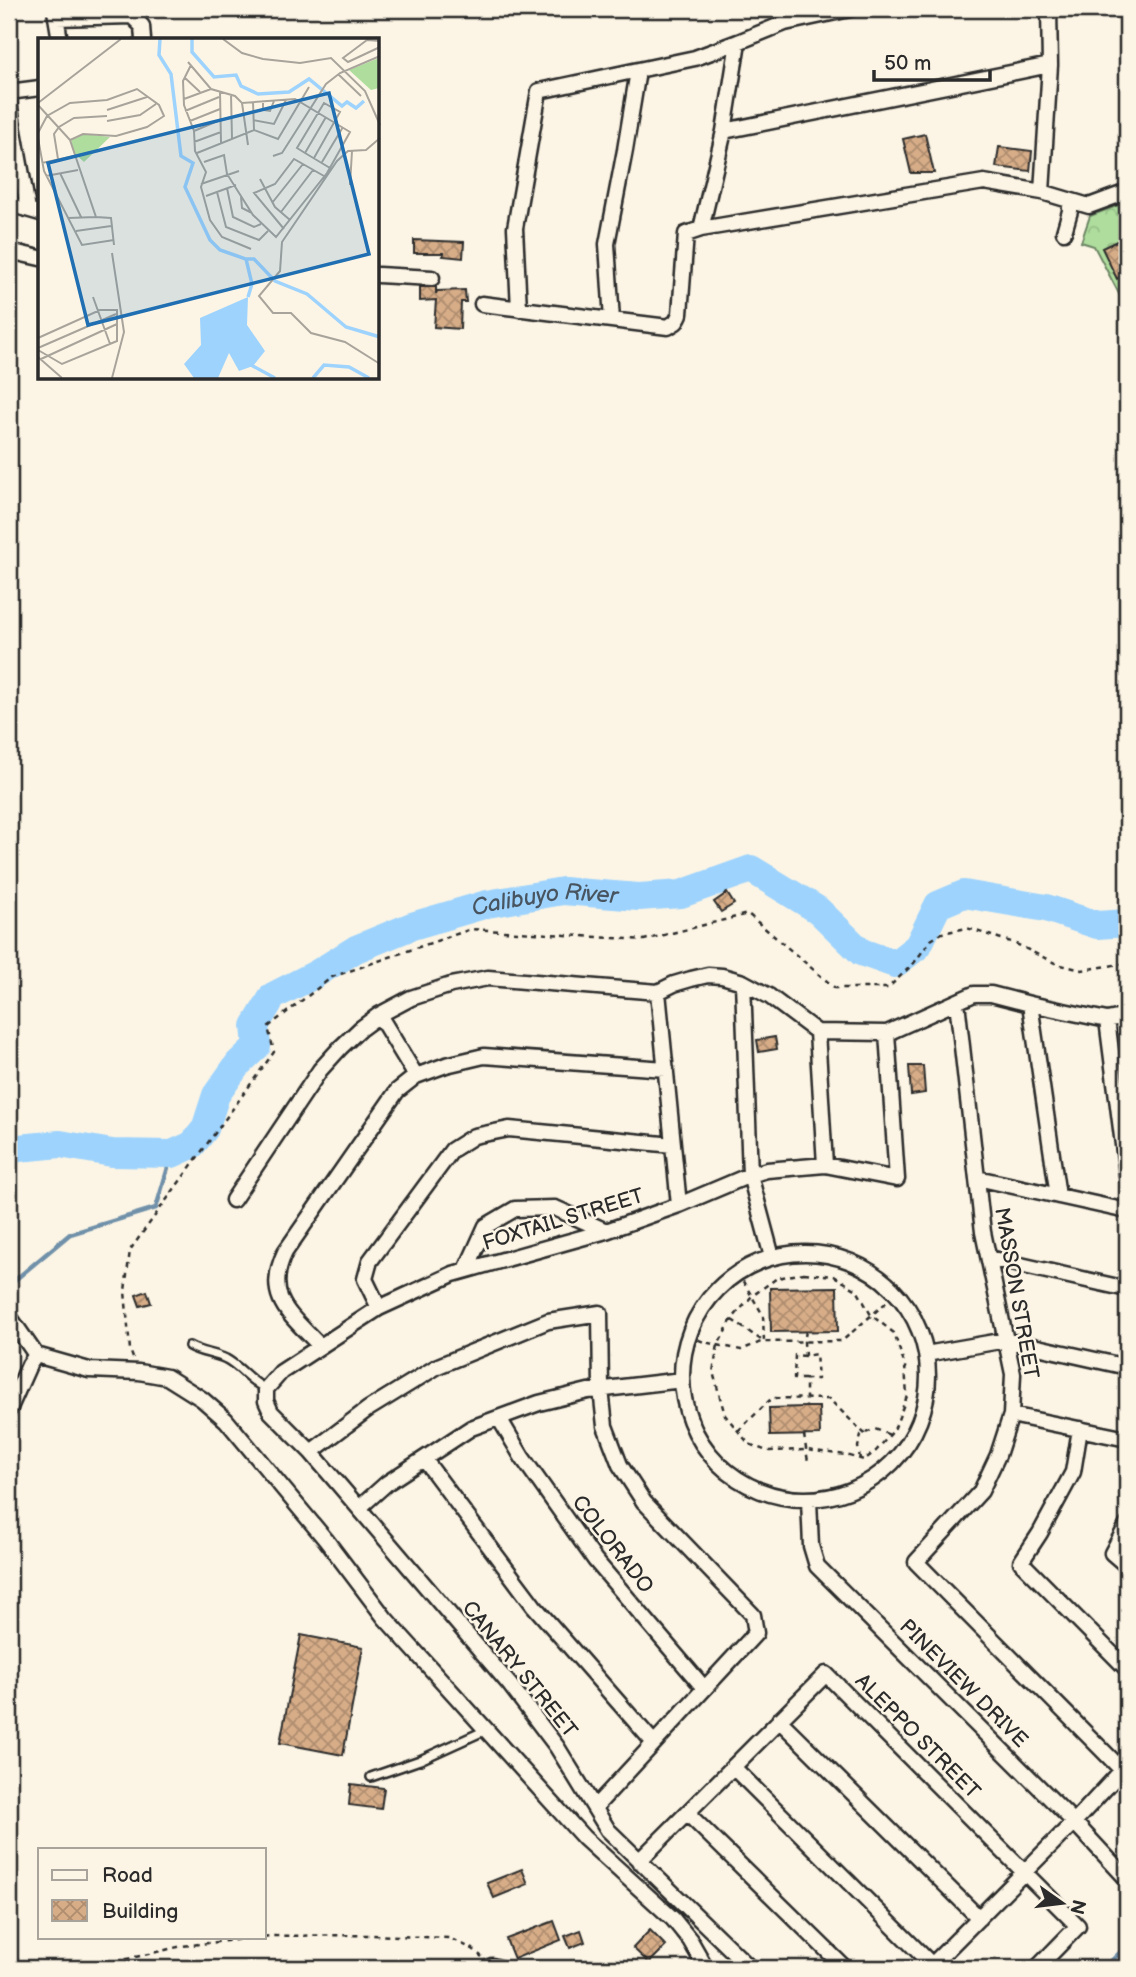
<svg xmlns="http://www.w3.org/2000/svg" width="1136" height="1977" font-family="'Balsamiq Sans',sans-serif">
<defs>
<pattern id="park-crowns" width="20" height="18" patternUnits="userSpaceOnUse" patternTransform="scale(1.75)"><rect width="20" height="18" fill="#aedd9d"/><path d="M2 6a3 3 0 1 1 6 0M12 15a3 3 0 1 1 6 0" fill="none" stroke="#96be87"/></pattern>
<pattern id="building-cross-hatch" width="8" height="8" patternUnits="userSpaceOnUse" patternTransform="scale(1.75)"><rect width="8" height="8" fill="#d7ad88"/><path d="M0 0l8 8M0 8l8-8" fill="none" stroke="#af8d6f"/></pattern>
</defs>
<rect width="100%" height="100%" fill="#fcf5e5"/>
<filter id="ink" filterUnits="userSpaceOnUse"><feTurbulence type="fractalNoise" baseFrequency=".0143" numOctaves="2"/><feDisplacementMap in="SourceGraphic" scale="14" xChannelSelector="R" yChannelSelector="G"/><feConvolveMatrix kernelMatrix="1 2 1 2 8 2 1 2 1" color-interpolation-filters="sRGB"/></filter>
<g filter="url(#ink)">
<path fill="url(#park-crowns)" stroke="#6c8464" stroke-width="2" d="M1127,202V309L1094,246L1081,242L1090,216Z"/>
<g fill="none" stroke-linecap="round" stroke-linejoin="round">
<path stroke="#7090a9" stroke-width="4.5" d="M9,1285L70,1234L156,1208L172,1154
M1104,1968L1127,1946"/>
<path stroke="#9ed3fd" stroke-width="28" id="s1" d="M9,1149L60,1144L112,1153L172,1154L192,1145L205,1129L216,1095L238,1064L257,1046L255,1026L273,996L316,974L356,949L412,926L487,904L563,891L639,897L681,894L751,869L818,910L861,952L895,964L918,946L938,905L964,894L1046,908L1097,925L1127,923"/>
</g>
<path fill="url(#building-cross-hatch)" stroke="#2b2b2b" stroke-width="2" d="M925,134L934,173H911L903,139Z
M999,147L1032,151L1030,171L996,167Z
M1123,238L1127,246V274L1117,279L1102,248Z
M414,240L464,242L463,258L443,256L444,253H414Z
M420,287H436V294L437,291L465,290L466,302H461L460,329L434,327L436,300L420,301Z
M727,893L734,904L721,912L714,902Z
M775,1037L777,1049L759,1052L757,1040Z
M909,1066H923L925,1093L911,1095Z
M837,1287L838,1331L771,1332L770,1288Z
M147,1291L151,1303L140,1306L136,1295Z
M806,1407H819L820,1435L770,1436L769,1408Z
M301,1635L363,1647L343,1755L280,1743Z
M351,1784L384,1788L381,1809L349,1805Z
M522,1869L528,1884L494,1898L487,1883Z
M554,1921L561,1940L514,1959L506,1939Z
M581,1930L585,1942L570,1948L565,1936Z
M650,1930L666,1946L649,1963L633,1948Z"/>
<g fill="none" stroke-linecap="round" stroke-linejoin="round">
<g stroke="#2b2b2b" stroke-width="12">
<path id="lane" d="M189,1346C201,1353 214,1353 226,1359C241,1367 249,1381 266,1389
M371,1777L420,1760L486,1730"/>
</g>
<g stroke="#2b2b2b" stroke-width="19">
<path id="street" d="M55,11L60,40
M56,18L132,16L142,26L143,40
M9,92L40,88
M9,103L28,209
M724,131L1050,65
M1042,192L1050,65L1049,9
M9,204L40,213
M701,229L724,131L738,42
M1064,232L1070,211V201
M9,251L40,258
M378,275L432,278
M482,304L668,327L676,322L680,314L686,234L701,229L984,182L1042,192L1089,206L1127,192
M519,309L515,228L539,91L695,58L738,42L785,23L850,9
M612,320L607,244L625,150L638,71
M743,982L750,1175L772,1257
M658,992L679,1205
M957,1002L983,1232L1013,1374L1011,1415L998,1455L981,1491L916,1562L1127,1775
M1030,1004L1058,1196
M379,1015L416,1076
M1107,1020L1127,1176
M817,1032L825,1165
M977,1178L1127,1211
M233,1200L320,1070L340,1048L360,1029L379,1015L411,998L451,985L488,978L658,992L674,984L691,979L708,975L722,976L743,982L769,996L817,1032L887,1033L974,994H991L1030,1004L1107,1020L1127,1016
M682 1376a123 123 0 1 1 246 0a123 123 0 1 1-246 0Z
M989,1258L1127,1289
M466,1270L486,1226L515,1209L555,1208L606,1231
M379,1308L365,1279L370,1261L452,1150L474,1136L509,1129L673,1145
M9,1316L36,1355L89,1370L139,1372L167,1377L202,1399L226,1420L326,1540L385,1618L584,1838L673,1919L690,1940L706,1968
M320,1346C291,1315 263,1298 285,1252L397,1091L416,1076L446,1065L484,1056L666,1069
M926,1354L1006,1340L1127,1367
M9,1410L29,1365L36,1355
M1011,1415L1127,1439
M499,1418L522,1457L595,1560L704,1688
M1080,1429L1073,1472L1040,1533L1021,1562L1127,1669
M311,1452L368,1409L438,1366L548,1321L600,1313L601,1389L605,1426L620,1465L644,1502L753,1615L756,1633L595,1807
M424,1459L534,1606L654,1743
M809,1500L811,1546L817,1566L1074,1822L1127,1879
M359,1508L387,1483L471,1428L539,1403L588,1391L682,1380
M1127,1525L1112,1553L1127,1566
M779,1720L979,1918
M733,1767L935,1968
M687,1813L845,1968
M639,1861L826,1674L1078,1926L1037,1968
M492,1966L500,1968
M750,1968L608,1830L557,1747L510,1685L311,1452L271,1412L266,1401V1389L281,1372L379,1308L453,1274L606,1231L679,1205L750,1175L767,1170L825,1165L897,1179L887,1033
M929,1968L1074,1822L1127,1765"/>
</g>
<path stroke="#2b2b2b" stroke-width="2.5" stroke-dasharray="5 5" stroke-linecap="butt" d="M804,1273L834,1276L857,1290L871,1315L894,1333L905,1366L907,1396L894,1430L876,1451L864,1460L846,1455L806,1450L767,1451L749,1444L725,1415L713,1372L718,1345L732,1319L752,1296L777,1278Z
M732,1320L764,1342L763,1315L738,1273
M806,1331L804,1342L805,1356L816,1354L818,1379H806V1407
M689,1336L704,1342L741,1350L761,1342L842,1341L897,1293
M805,1356L795,1355L794,1379H806
M133,1358L130,1350L125,1291L130,1250L274,1052L268,1027L332,977L471,929L644,940L748,914L835,988H888L914,963L931,940L942,933L967,928L1014,943L1057,964L1082,970L1127,963
M738,1431L772,1398L829,1399L865,1434
M804,1435L808,1462
M860,1459L858,1447L861,1435L875,1429L890,1435
M106,1964L182,1946L270,1936L371,1935L449,1938L473,1949L482,1957"/>
<use href="#lane" stroke="#fcf5e5" stroke-width="7"/>
<use href="#street" stroke="#fcf5e5" stroke-width="14"/>
</g>
</g>
<g text-anchor="middle" stroke-width="5" stroke-linejoin="round" paint-order="stroke">
<g font-size="21" fill="#2b2b2b" stroke="#fcf5e5">
<text transform="translate(563 1219) rotate(-17)" y="7">FOXTAIL STREET</text>
<text transform="translate(1017 1293) rotate(80)" y="7">MASSON STREET</text>
<text transform="translate(613 1544) rotate(52)" y="7">COLORADO</text>
<text transform="translate(520 1669) rotate(51)" y="7">CANARY STREET</text>
<text transform="translate(964 1683) rotate(45)" y="7">PINEVIEW DRIVE</text>
<text transform="translate(918 1736) rotate(45)" y="7">ALEPPO STREET</text>
</g>
<g font-size="23" font-style="italic" fill="#485560" stroke="#fcf5e5">
<text dy="8" stroke="none"><textPath href="#s1" startOffset="654">Calibuyo River</textPath></text>
</g>
</g>
<g transform="translate(38 38)">
<rect width="341" height="341" fill="#fcf5e5"/>
<path d="M341,20V50L333,52L311,32ZM46,96L72,99L46,124L36,115L33,102Z" fill="#aedd9d"/>
<path d="M210,259L209,287L227,313L215,328L201,333L191,315L180,340H156L146,326L163,307L162,280Z" fill="#9ed3fd"/>
<path fill="none" stroke="#9ed3fd" stroke-width="3.5" d="M122,1L121,17L133,36L143,118L155,125L147,149L172,202L182,212L208,221L214,246L210,259M154,1V14L176,39L198,37L203,48L220,56L251,54L271,41L304,68L309,64L318,70L326,63M208,221H216L237,243L269,256L308,289L342,299M213,327L237,340M275,340L286,327L311,329L331,340"/>
<path fill="none" stroke="#a8a49b" stroke-width="2" d="M185,1L204,15L225,21L262,25L293,20L327,53L342,87M342,3L329,2L305,20L310,24L342,9M150,24L173,51L197,58L204,65L257,61L312,94L289,135L238,199L215,177L189,136L186,117L166,124M153,27L145,43L146,67L156,93L157,113L168,134L163,149L172,182L184,199L213,211M300,36L323,58M146,39L162,54M182,54L183,105M193,56L194,101M146,61L173,51M225,63V72L232,73L236,63M215,64L216,92M0,65L83,1M204,65L210,107M0,67L32,102M69,72L109,59M147,73L181,59M215,82L236,86L248,62M69,83L102,77L118,66M152,83L182,71M156,93L182,82M0,95L9,78L32,65L69,62L99,51L121,67L126,78L109,89L78,98L45,96L32,102L58,179L73,180L76,207M0,100L6,133L44,207L76,202M342,100L328,112L310,113L299,123L244,204L242,233L221,258L235,275H253L273,295L307,304L342,326M156,104L183,94M159,115L216,92L240,101L271,49M267,115L288,79M235,118L244,115L288,46L302,35L342,18M276,120L302,74L286,65L259,110L267,115L292,130M20,121L16,96L21,89L36,80L69,78M284,124L305,89M4,125L36,118M22,135L43,179M8,138L40,132M222,141L237,169L252,182M163,146L201,133M312,147L314,113M189,150L195,179L216,189L223,186M179,154L188,189L221,202L230,193M168,158L198,147M203,159L204,170L214,175M234,165L265,126M243,174L275,132M30,180L58,179M246,191L216,155L237,146L256,121L286,138M38,193L73,188M55,259L72,306M0,300L62,272H79M0,310L78,276M0,312L24,326L79,303V271M0,319L24,340M3,321L79,286M74,340L86,294L74,215"/>
<path fill="#1f6fb2" fill-opacity="0.15" stroke="#1f6fb2" stroke-width="3.5" d="M291,55L331,216L50,287L10,125Z"/>
<rect width="341" height="341" fill="none" stroke="#2b2b2b" stroke-width="3.5"/>
</g>
<rect width="1136" height="1977" fill="none" stroke="#fcf5e5" stroke-width="35"/>
<rect x="18" y="18" width="1101" height="1942" fill="none" stroke="#2b2b2b" stroke-width="2.5" filter="url(#ink)"/>
<rect x="38" y="1848" width="228" height="91" fill="#fcf5e5" stroke="#a8a49b" stroke-width="2"/>
<rect x="52" y="1870" width="35" height="10" fill="#fcf5e5" stroke="#a8a49b" stroke-width="2"/>
<text x="102" y="1882" font-size="21" fill="#2b2b2b">Road</text>
<rect x="52" y="1900" width="35" height="21" fill="url(#building-cross-hatch)" stroke="#a8a49b" stroke-width="2"/>
<text x="102" y="1918" font-size="21" fill="#2b2b2b">Building</text>
<g transform="translate(1062 1903) rotate(104)" stroke="#fcf5e5" stroke-width="5" paint-order="stroke">
<path d="M0-5L12 26L0 18L-12 26Z" fill="#2b2b2b"/>
<text y="-10" font-size="19" font-weight="bold" text-anchor="middle" fill="#2b2b2b">N</text>
</g>
<path d="M874 70v10h116v-10" fill="none" stroke="#2b2b2b" stroke-width="3.5"/>
<text x="884" y="70" font-size="21" fill="#2b2b2b" stroke="#fcf5e5" stroke-width="5" paint-order="stroke">50 m</text>
</svg>
